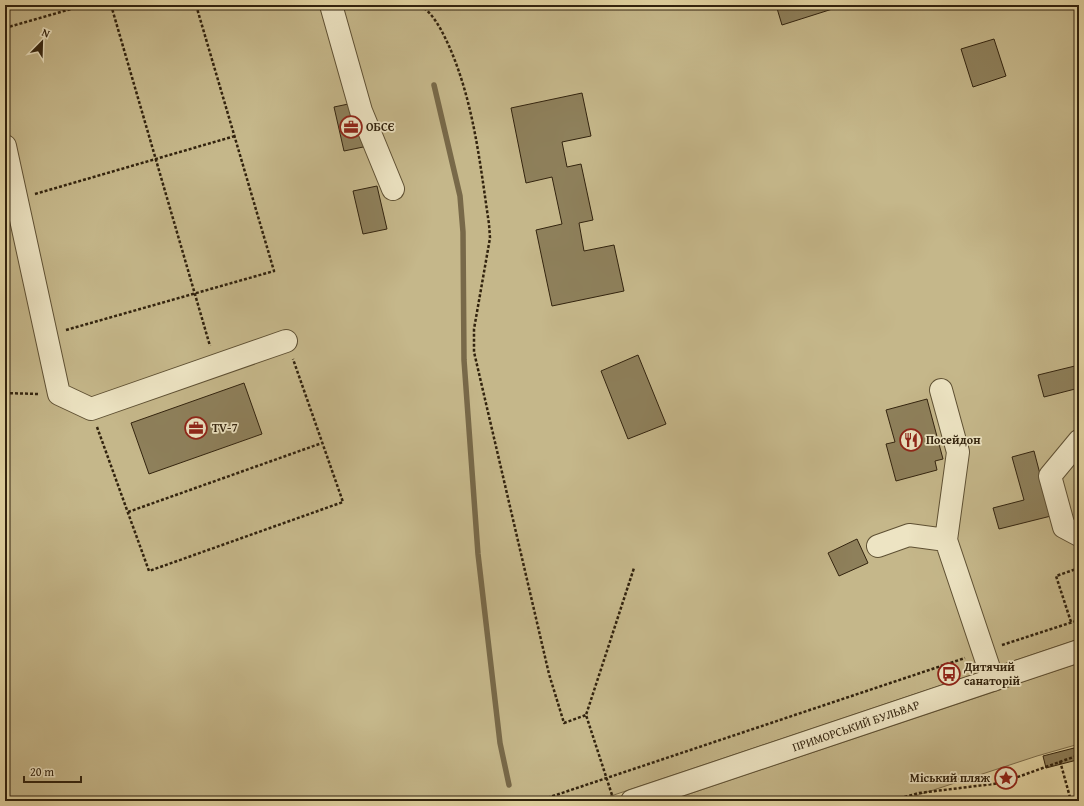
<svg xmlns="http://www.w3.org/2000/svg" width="1084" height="806" font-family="'Gentium Book Plus',serif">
<rect width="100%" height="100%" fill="#e3d5a3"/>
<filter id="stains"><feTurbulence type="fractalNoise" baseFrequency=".005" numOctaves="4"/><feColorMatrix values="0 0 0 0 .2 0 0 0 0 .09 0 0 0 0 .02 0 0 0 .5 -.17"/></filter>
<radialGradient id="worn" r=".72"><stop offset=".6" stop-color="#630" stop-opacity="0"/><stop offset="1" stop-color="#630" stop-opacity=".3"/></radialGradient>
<path fill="#c5b78a" stroke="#7c6d4c" d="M5,5H1079V639L596,801H5Z
M1079,663V744L1037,756L900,801H668Z"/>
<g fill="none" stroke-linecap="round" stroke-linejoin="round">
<path stroke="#786949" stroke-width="5.5" d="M434,85L460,196L463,232L464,360L478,554L500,743L509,785"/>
</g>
<path fill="#8e805b" stroke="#32230e" d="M776,5H845L782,25Z
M994,39L1006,76L973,87L961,49Z
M582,93L591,136L562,142L567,167L581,164L593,220L579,223L584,251L614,245L624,291L552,306L536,230L562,224L552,177L526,183L511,108Z
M358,102L368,146L344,151L334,107Z
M377,186L387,229L363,234L353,191Z
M638,355L666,424L628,439L601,371Z
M1079,365V388L1044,397L1038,375Z
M244,383L262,434L149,474L131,423Z
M927,399L943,459L935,461L937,470L896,481L886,444L895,442L886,410Z
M1034,451L1051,516L999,529L993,508L1024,500L1012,457Z
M857,539L868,563L839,576L828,553Z
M1074,748L1077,760L1046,768L1043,756Z"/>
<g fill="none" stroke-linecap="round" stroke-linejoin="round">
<g stroke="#5e5033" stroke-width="24">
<path id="minor" d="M331,5L361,111L393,189
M5,146L59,394L91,409L286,341
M941,390L958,452L946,540L993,680
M1079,441L1050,476L1064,527L1079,535
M878,546L909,535L946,540
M632,801L1079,651"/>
</g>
<path stroke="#32230e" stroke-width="2.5" stroke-dasharray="3 2" stroke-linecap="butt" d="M111,5L210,346
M420,5C434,14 442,31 449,46C474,103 480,164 489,224L490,238L474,329V352L549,674L564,723L586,715
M5,28L85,5
M35,194L235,136
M66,330L274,271L196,5
M5,393L38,394
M97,427L149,571L343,502L293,359
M128,512L322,443
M1071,622L1056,576L1079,568
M1002,645L1079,620
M1060,761L1071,801
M612,795L586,715L634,568
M538,801L965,658
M890,801L919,793L1001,783L1079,755"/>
<use href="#minor" stroke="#ede4c3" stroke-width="22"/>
</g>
<defs>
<g id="office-ring" transform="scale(1.15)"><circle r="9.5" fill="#ede4c3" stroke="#8f2418" stroke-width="1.5"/><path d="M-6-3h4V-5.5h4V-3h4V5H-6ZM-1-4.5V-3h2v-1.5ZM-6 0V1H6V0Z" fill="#8f2418"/></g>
<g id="restaurant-ring" transform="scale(1.15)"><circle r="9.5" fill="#ede4c3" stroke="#8f2418" stroke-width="1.5"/><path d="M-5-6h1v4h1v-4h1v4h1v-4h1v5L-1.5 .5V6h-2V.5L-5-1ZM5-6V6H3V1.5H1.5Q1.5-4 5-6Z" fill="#8f2418"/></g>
<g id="bus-ring" transform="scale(1.15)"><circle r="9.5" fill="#ede4c3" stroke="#8f2418" stroke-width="1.5"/><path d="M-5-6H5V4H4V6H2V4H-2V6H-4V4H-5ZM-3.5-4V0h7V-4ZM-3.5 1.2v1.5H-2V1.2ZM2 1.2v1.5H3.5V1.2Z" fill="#8f2418"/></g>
<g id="sight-ring" transform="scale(1.15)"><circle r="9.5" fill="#ede4c3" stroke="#8f2418" stroke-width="1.5"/><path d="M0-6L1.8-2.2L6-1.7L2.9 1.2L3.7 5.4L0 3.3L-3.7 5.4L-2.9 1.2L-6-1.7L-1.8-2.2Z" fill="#8f2418"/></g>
</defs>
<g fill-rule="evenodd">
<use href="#office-ring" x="351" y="127"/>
<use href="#office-ring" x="196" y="428"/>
<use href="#restaurant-ring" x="911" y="440"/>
<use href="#bus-ring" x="949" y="674"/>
<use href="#sight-ring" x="1006" y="778"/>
</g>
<g text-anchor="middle" stroke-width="3.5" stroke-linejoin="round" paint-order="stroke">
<g font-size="12" font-weight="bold" fill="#32230e" stroke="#ede4c3" text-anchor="start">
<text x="366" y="131">ОБСЄ</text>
<text x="212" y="432">TV-7</text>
<text x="926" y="444">Посейдон</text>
<text x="964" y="671">Дитячий<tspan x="964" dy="14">санаторій</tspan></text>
<text x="990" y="782" text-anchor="end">Міський пляж</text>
</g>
<g font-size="12" fill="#32230e" stroke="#ede4c3">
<text transform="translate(856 726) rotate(-19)" y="4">ПРИМОРСЬКИЙ БУЛЬВАР</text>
</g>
</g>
<rect width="1084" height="806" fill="none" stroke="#e3d5a3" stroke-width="20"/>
<rect x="6" y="6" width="1072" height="794" fill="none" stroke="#32230e" stroke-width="2"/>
<rect x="10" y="10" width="1064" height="786" fill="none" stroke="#32230e"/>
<g transform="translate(42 42) rotate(23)" stroke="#ede4c3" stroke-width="3" paint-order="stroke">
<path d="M0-3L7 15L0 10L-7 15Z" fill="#32230e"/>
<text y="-6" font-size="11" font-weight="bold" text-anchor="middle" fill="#32230e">N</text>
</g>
<path d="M24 776v6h57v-6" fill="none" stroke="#32230e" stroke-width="2"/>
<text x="30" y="776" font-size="12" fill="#32230e" stroke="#ede4c3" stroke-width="3" paint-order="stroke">20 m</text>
<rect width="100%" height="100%" filter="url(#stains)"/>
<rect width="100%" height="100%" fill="url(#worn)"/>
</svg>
